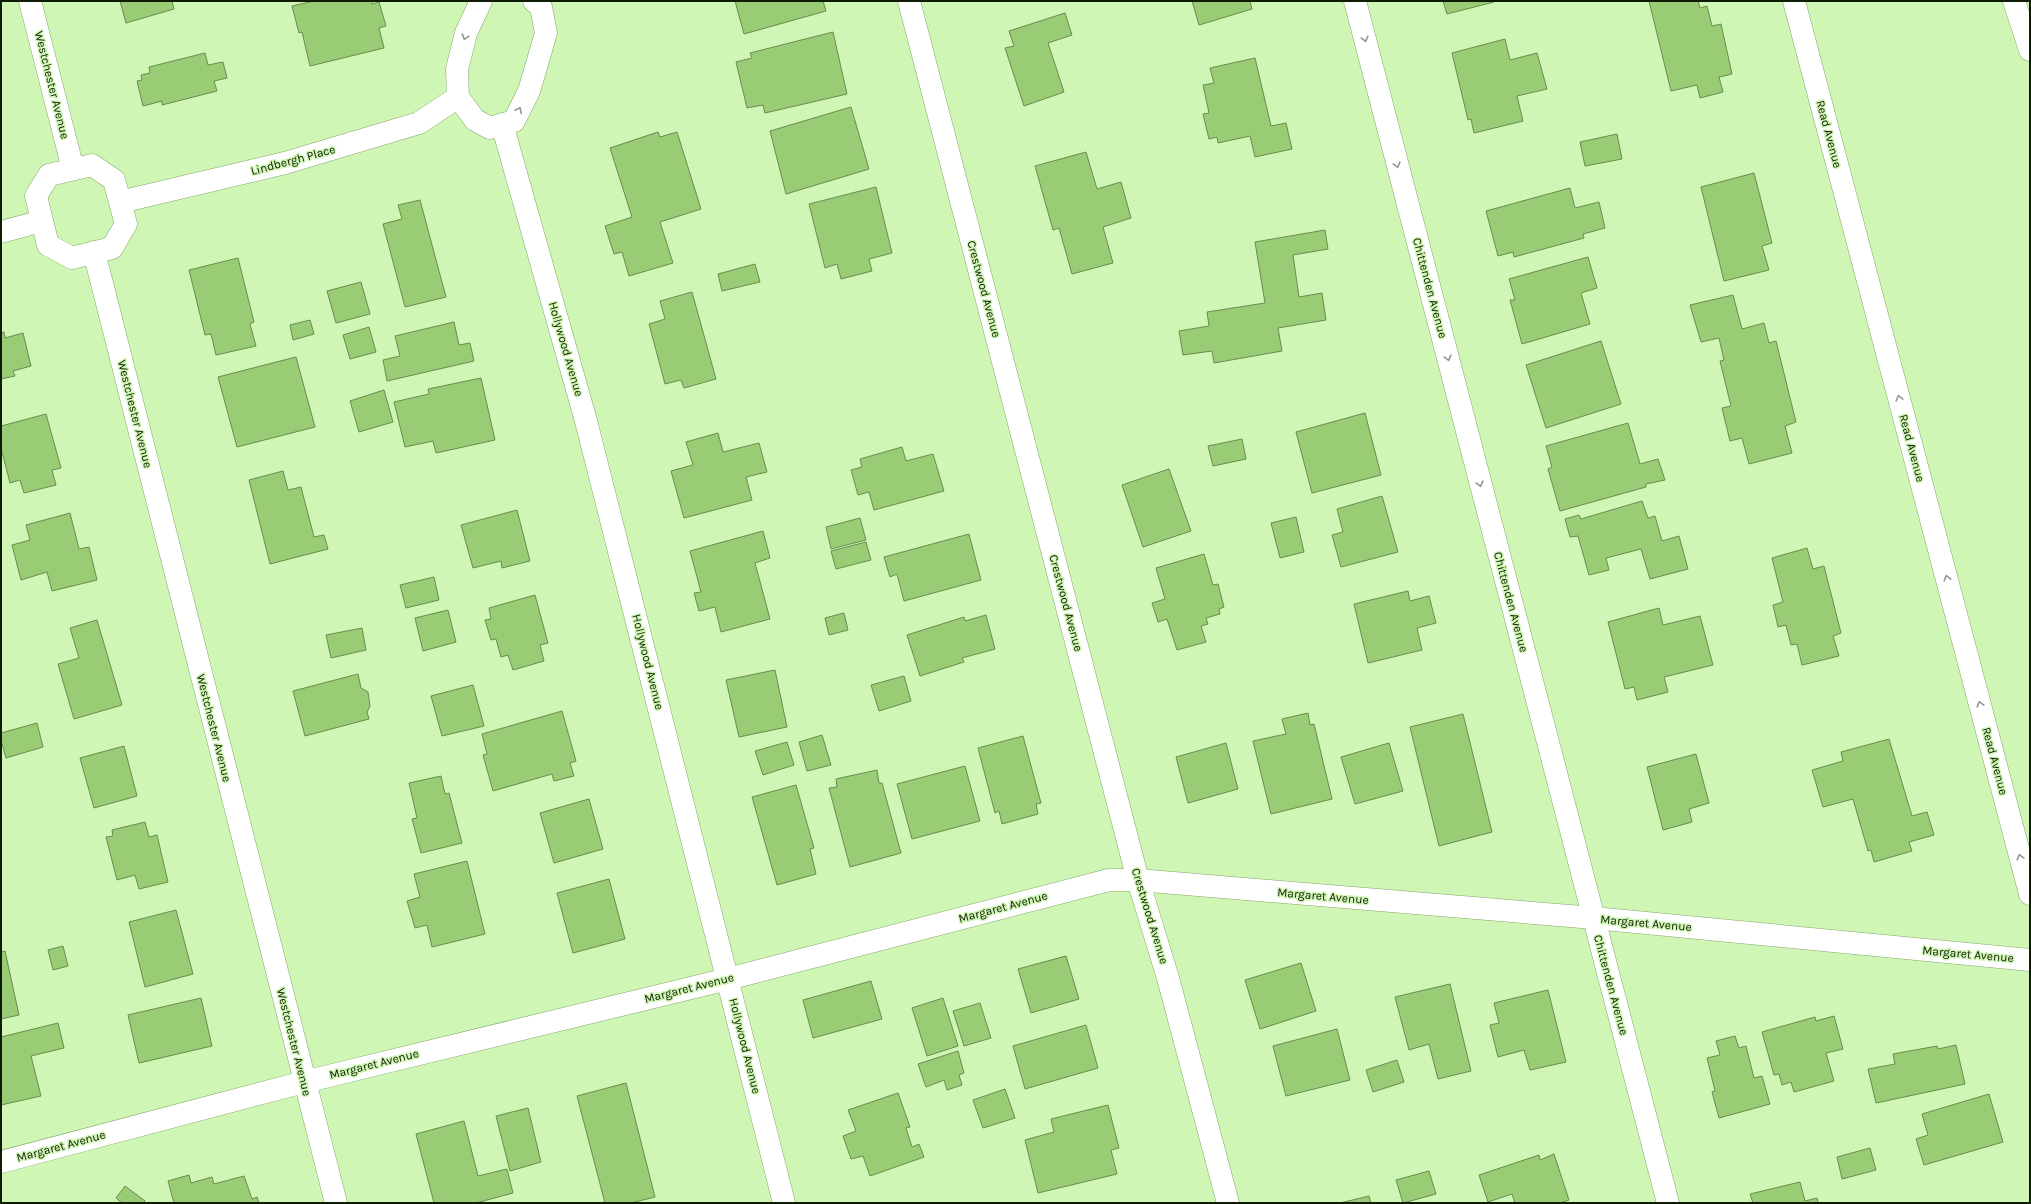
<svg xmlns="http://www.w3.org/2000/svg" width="2031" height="1204" font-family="Karla,sans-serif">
<rect width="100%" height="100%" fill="#cff6b4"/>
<path fill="#99cc74" stroke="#698c4f" d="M120,1H172L174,9L126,23Z
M314,1H372V4L379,2L386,26L379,28L384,48L310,66L302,32L299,33L292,6Z
M735,1H823L826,11L744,34Z
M1192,1H1250L1252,9L1199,25Z
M1443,1H1494V2L1447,14Z
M1649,1H1698L1700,8L1707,6L1712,26L1721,24L1732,74L1719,77L1723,92L1700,98L1697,85L1671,91Z
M1065,13L1072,35L1048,43L1064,92L1024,106L1005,48L1014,46L1009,31Z
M833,32L847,94L765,113L763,105L747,108L736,62L752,58L750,53Z
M1505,39L1510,60L1537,53L1547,89L1517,96L1523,121L1474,133L1471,119L1468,120L1452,53Z
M205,53L208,65L223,62L227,78L214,81L217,91L162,105V101L143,106L137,81L142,80L141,75L150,73L149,67Z
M1255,58L1271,126L1286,123L1292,149L1255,157L1250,136L1218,143L1217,137L1209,139L1203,114L1209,113L1203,85L1214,83L1210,68Z
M851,107L869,169L786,194L770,131Z
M658,132L660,137L677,132L701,209L660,222L673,263L629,276L622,252L614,254L605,226L632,217L610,148Z
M1617,134L1622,159L1585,166L1580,142Z
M1086,152L1097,189L1121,182L1131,218L1103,227L1113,263L1072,274L1059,228L1053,230L1035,166Z
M1754,173L1772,243L1762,246L1769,270L1724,281L1701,187Z
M876,187L892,253L869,259L872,271L841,279L837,264L825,268L809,204Z
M1570,188L1575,208L1599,202L1605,228L1583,234L1584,238L1514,257L1513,252L1498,256L1486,211Z
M420,200L446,297L405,307L383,224L402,219L398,205Z
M1325,230L1328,249L1293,255L1299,297L1322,293L1326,320L1278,328L1282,351L1214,363L1212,351L1183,355L1179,331L1209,326L1207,312L1265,303L1255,242Z
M1588,257L1597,288L1581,293L1590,324L1522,344L1510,300H1515L1509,279Z
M238,258L254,322L250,324L256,346L216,355L211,334L205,335L189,270Z
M755,264L760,282L722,291L718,274Z
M361,282L370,314L336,323L327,291Z
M692,292L716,379L684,388L681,380L665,384L649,324L665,319L660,301Z
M1733,295L1742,329L1764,323L1769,343L1776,341L1796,422L1785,426L1792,453L1749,464L1742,438L1730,441L1722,408L1731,406L1720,361L1724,360L1719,338L1701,342L1690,305Z
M310,320L314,334L293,340L290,325Z
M454,322L459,345L470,343L474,361L387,381L383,360L400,356L395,336Z
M369,327L376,352L350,359L343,335Z
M4,332L5,338L23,333L31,366L13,371L15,376L1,379V333Z
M1601,341L1621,404L1546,428L1526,365Z
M296,357L315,427L237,447L218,377Z
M481,378L495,440L436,453L433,441L405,447L394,402L429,394L428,389Z
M384,390L393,422L359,432L350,401Z
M1365,413L1381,475L1312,493L1296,432Z
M46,414L61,468L52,470L56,485L24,493L20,480L10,483L1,448V426Z
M1628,423L1640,464L1658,459L1665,480L1646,484V487L1560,511L1548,469L1552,467L1546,446Z
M718,433L723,452L759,443L767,472L746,477L752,500L684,518L671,471L693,465L686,442Z
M1242,439L1246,459L1213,466L1208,446Z
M902,447L906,461L933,454L944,491L874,510L869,492L858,495L851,470L862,467L860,459Z
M1169,469L1191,531L1143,547L1122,485Z
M283,471L288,490L301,487L314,537L324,535L328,549L270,564L249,480Z
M1382,496L1398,552L1341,567L1332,535L1343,532L1337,509Z
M1642,501L1648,518L1655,516L1662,541L1679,536L1688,569L1650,579L1641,549L1606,558L1609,570L1589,575L1578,536L1570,537L1565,519L1579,515L1581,519Z
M517,510L530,561L502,568L501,561L473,568L461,525Z
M70,513L79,549L89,547L97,580L52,591L47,572L21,580L12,545L30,540L26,525Z
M1296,517L1304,552L1280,558L1271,523Z
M860,518L866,540L831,549L826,527Z
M763,531L770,558L755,563L770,619L721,632L715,607L699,611L694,593L701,592L690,551Z
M969,534L981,580L904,601L897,574L890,577L884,557Z
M866,542L871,560L836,569L831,551Z
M1807,548L1813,569L1824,566L1841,633L1833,636L1839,656L1802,665L1797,644L1791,645L1786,625L1778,627L1773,605L1783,602L1772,558Z
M1204,554L1213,585L1218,584L1224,607L1219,609L1220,614L1206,618L1208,624L1201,626L1206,642L1177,650L1167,619L1158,622L1152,603L1165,599L1156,568Z
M434,577L439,600L406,608L400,585Z
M1408,591L1410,601L1429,596L1436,623L1417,628L1422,650L1368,663L1354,604Z
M535,595L548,643L540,645L544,661L513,670L508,655L501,657L496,639L491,640L485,620L491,619L489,608Z
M1659,608L1663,625L1700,616L1713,665L1664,677L1668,692L1637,700L1634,687L1625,689L1608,622Z
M448,610L456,642L423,651L415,618Z
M844,613L848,630L829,635L825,618Z
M986,615L995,649L962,658L964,662L920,676L907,635L964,617L965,621Z
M97,620L122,705L74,719L58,664L79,658L70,628Z
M362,628L366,650L331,658L326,635Z
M775,670L787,727L739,737L726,680Z
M358,674L361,688L368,692L370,706L367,712L369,719L305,736L293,691Z
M904,676L911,701L879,711L871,685Z
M473,685L484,726L442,736L431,696Z
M562,711L576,761L570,763L574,776L554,781L552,774L493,791L483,755L487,754L482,734Z
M1308,713L1310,725L1314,724L1332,799L1271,814L1253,741L1286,734L1282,719Z
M1463,714L1492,832L1439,846L1410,727Z
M37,723L43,747L6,758L1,740V733Z
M822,735L831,765L807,771L799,742Z
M1023,736L1041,803L1036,804L1038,814L1002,824L999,811L995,813L978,748Z
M1889,739L1912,816L1927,812L1934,835L1909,842L1912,851L1874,862L1871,850L1868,851L1853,799L1823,807L1812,770L1843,761L1841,752Z
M787,742L794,765L763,775L755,751Z
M1226,743L1238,789L1188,803L1176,757Z
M1389,743L1403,791L1355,804L1341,757Z
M124,746L137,796L94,808L80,758Z
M1696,754L1709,803L1689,809L1692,822L1663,830L1647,767Z
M965,766L980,821L912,839L897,784Z
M877,770L879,783H882L901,853L850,867L829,788L837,787L836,779Z
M441,776L445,794L449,793L462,843L421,853L412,819L417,818L409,783Z
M796,785L814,848L810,849L816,874L777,885L752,797Z
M589,799L603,849L554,863L540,813Z
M145,822L149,837L157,835L168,882L139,889L135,875L117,880L106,837L113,836L112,830Z
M467,861L485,934L432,947L427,925L415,928L407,901L420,897L414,874Z
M609,879L625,939L573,953L557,893Z
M176,910L193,974L145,987L129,922Z
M63,946L68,966L53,970L48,950Z
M5,951L19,1015L1,1019V952Z
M1066,956L1079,999L1031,1013L1018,969Z
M1301,963L1316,1011L1260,1029L1245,980Z
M871,981L882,1019L813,1038L803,1000Z
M1450,984L1471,1071L1438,1079L1429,1044L1409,1050L1395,997Z
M1548,990L1566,1062L1530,1070L1524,1050L1498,1057L1490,1025L1499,1023L1494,1003Z
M201,998L212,1046L139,1063L128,1015Z
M943,998L958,1046L927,1056L912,1008Z
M980,1003L991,1038L964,1046L953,1011Z
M1834,1016L1843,1049L1826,1053L1834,1081L1794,1092L1791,1082L1782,1085L1779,1074L1774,1075L1762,1032L1815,1017L1816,1021Z
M58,1023L64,1048L31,1056L41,1096L1,1105V1037Z
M1086,1025L1098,1068L1025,1089L1013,1046Z
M1337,1029L1350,1080L1286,1096L1273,1046Z
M1735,1036L1739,1048L1746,1046L1754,1078L1762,1076L1770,1104L1719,1118L1712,1092L1715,1091L1707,1058L1720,1055L1716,1041Z
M1956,1045L1965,1084L1876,1103L1868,1069L1895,1064L1893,1054L1937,1046L1938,1049Z
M958,1051L964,1073L959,1075L962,1085L947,1090L944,1080L926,1087L918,1064Z
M1397,1060L1404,1082L1373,1092L1366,1070Z
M626,1083L655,1197L631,1203H605L577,1096Z
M1005,1089L1015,1118L983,1128L973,1100Z
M898,1093L910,1127L906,1128L912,1147L919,1144L924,1157L870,1176L863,1156L851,1159L843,1136L856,1131L848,1110Z
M1989,1094L2003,1142L1924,1165L1916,1139L1928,1135L1922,1114Z
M1108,1105L1119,1148L1111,1150L1117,1174L1038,1193L1025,1140L1054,1132L1051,1119Z
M528,1108L541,1162L510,1171L496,1116Z
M464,1121L478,1176L507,1169L513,1193L476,1203H434L416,1134Z
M1870,1148L1876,1170L1842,1179L1837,1157Z
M1554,1154L1569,1200L1560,1203H1515L1512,1194L1488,1202L1479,1175L1539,1155L1540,1160Z
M1429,1171L1436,1194L1403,1203L1396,1180Z
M189,1175L191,1183L212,1177L214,1184L244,1176L252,1199L257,1197L259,1203H174L168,1181Z
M1800,1182L1805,1201L1817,1198L1818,1203H1753L1750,1194Z
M125,1186L145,1201L143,1203H122L116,1198Z
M1369,1196L1371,1203H1340Z"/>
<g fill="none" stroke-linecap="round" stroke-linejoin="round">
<g stroke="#84a86a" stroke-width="23">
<path id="minor" d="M30,1L73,169
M481,1L466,33L457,69L458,97L475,120L490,128L514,121L529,91L546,33L541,7L534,1
M909,1L1138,880L1168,978L1228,1203
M1355,1L1668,1203
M1794,1L2030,894
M502,124L586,421L784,1203
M92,165L114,180L126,224L112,248L72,258L48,245L36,196L49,175Z
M120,202L285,163L419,123L458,97
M1,232L42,221
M94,252L336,1203
M1,1162L304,1082L728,979L1109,880H1138L1594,918L2030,960"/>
</g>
<g stroke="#84a86a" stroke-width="23">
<path id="trunk" d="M2014,1L2030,50"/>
</g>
<use href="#minor" stroke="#fff" stroke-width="22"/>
<use href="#trunk" stroke="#fff" stroke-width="22"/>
</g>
<defs><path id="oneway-chevron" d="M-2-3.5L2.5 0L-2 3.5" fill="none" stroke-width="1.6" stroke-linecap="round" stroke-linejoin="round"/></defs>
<g stroke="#93998e">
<use href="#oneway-chevron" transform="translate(465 37) rotate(107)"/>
<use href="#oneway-chevron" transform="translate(1365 39) rotate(75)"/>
<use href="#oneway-chevron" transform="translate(519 110) rotate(-63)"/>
<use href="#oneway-chevron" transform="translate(1397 165) rotate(75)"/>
<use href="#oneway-chevron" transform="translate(1448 358) rotate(75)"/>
<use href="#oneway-chevron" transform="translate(1899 398) rotate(-105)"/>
<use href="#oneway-chevron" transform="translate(1480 484) rotate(75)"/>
<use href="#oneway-chevron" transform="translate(1947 578) rotate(-105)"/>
<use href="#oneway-chevron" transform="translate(1980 704) rotate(-105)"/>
<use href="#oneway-chevron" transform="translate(2020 857) rotate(-105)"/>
</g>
<g text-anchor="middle" stroke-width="3" stroke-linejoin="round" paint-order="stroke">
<g font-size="12" fill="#0f1c04" stroke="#cff6b4">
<text transform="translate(52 85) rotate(76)" y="4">Westchester Avenue</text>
<text transform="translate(1829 134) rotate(75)" y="4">Read Avenue</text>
<text transform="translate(293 160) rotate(-15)" y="4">Lindbergh Place</text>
<text transform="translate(1430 288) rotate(75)" y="4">Chittenden Avenue</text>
<text transform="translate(984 289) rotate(75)" y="4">Crestwood Avenue</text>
<text transform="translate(566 349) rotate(74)" y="4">Hollywood Avenue</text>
<text transform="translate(135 414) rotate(76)" y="4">Westchester Avenue</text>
<text transform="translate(1912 448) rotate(75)" y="4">Read Avenue</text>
<text transform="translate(1511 602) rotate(75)" y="4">Chittenden Avenue</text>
<text transform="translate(1066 603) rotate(75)" y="4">Crestwood Avenue</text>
<text transform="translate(648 662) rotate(76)" y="4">Hollywood Avenue</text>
<text transform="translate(214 728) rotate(76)" y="4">Westchester Avenue</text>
<text transform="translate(1995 761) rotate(75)" y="4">Read Avenue</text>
<text transform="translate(1323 896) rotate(5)" y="4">Margaret Avenue</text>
<text transform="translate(1003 907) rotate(-15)" y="4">Margaret Avenue</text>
<text transform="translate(1150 916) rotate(73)" y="4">Crestwood Avenue</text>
<text transform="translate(1646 923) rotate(5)" y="4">Margaret Avenue</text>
<text transform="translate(1968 954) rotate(5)" y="4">Margaret Avenue</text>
<text transform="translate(1611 985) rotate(75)" y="4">Chittenden Avenue</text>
<text transform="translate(689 988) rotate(-14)" y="4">Margaret Avenue</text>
<text transform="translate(294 1042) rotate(76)" y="4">Westchester Avenue</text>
<text transform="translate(745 1046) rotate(76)" y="4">Hollywood Avenue</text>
<text transform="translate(374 1064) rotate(-14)" y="4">Margaret Avenue</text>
<text transform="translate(61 1146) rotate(-15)" y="4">Margaret Avenue</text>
</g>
</g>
<rect width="2031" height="1204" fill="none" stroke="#0f1c04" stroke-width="4"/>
</svg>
